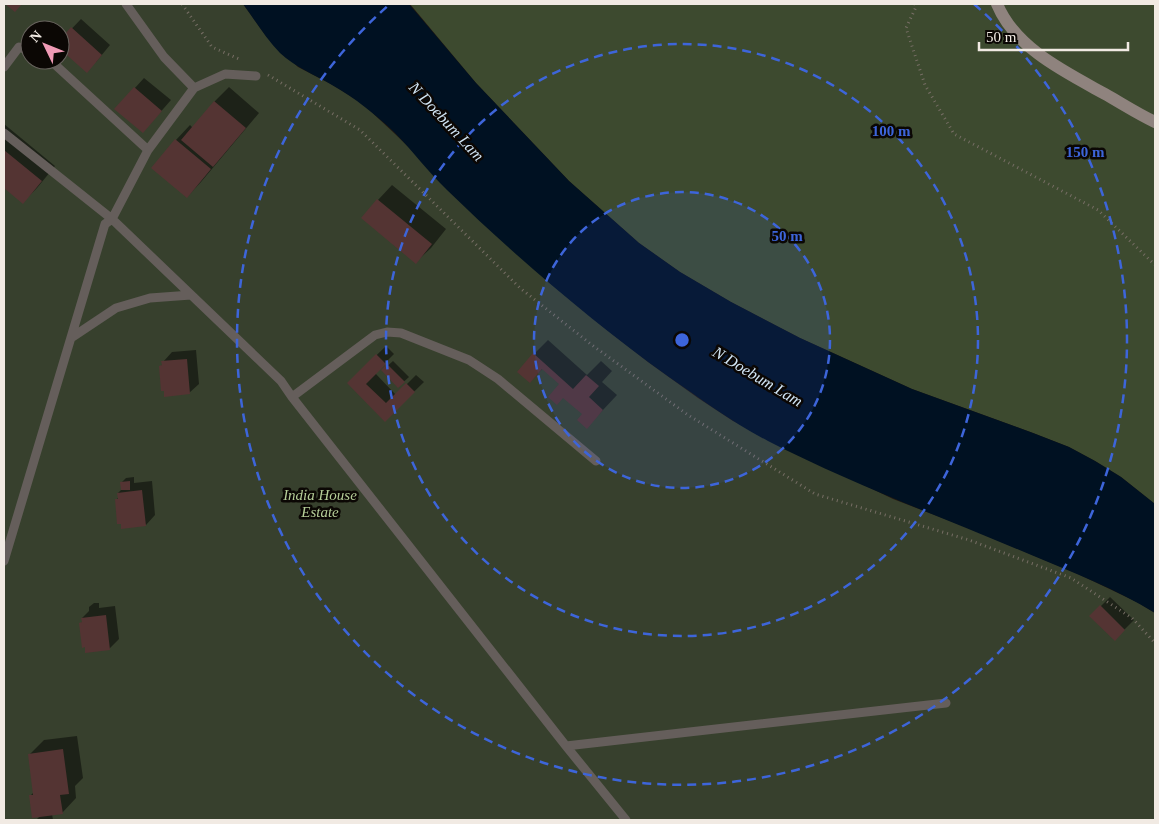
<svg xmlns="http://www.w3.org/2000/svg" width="1159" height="824" font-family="'Times New Roman',serif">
<rect width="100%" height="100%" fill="#261b11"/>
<path fill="#37402d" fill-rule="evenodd" d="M4,4H243L266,36L298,67L331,84L363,104L395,134L544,278L602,326L648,362L698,398L733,421L893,499L966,527L1078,574L1137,602L1155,613V820H4ZM30,30H60V60H30Z"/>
<path fill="#3d4a2f" d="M410,4H1155V504L1121,477L1095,461L1069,447L1033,433L912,389L800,338L731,302L680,272L639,243L569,181L476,83Z"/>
<path fill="#012" d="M243,4H409L476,83L569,181L639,243L680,272L731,302L800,338L912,389L1033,433L1069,447L1095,461L1121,477L1155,504V613C1116,589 1072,572 1029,554C941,517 852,484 768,441C733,423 701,399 669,377C591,321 516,257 447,190C428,172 413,151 394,132C375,114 355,98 332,85C315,75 295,67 280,53C266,39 255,20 243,4Z"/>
<path fill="#0007" d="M81,19L110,45L96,62L60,48V41Z
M144,78L171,100L143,132L116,109Z
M229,87L259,113L201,182L187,197L153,168L176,140L190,125L193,128L214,102Z
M4,124L55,166L37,188L23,202L4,187Z
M392,185L446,229L431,248L416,262L378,200Z
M548,340L587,375L601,361L612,371L602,382L617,395L587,427L584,414L561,384L543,368L530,382L534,354Z
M386,346L394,354L375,373L396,395L416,375L424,382L385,420L348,383Z
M196,350L199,384L189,393L161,366L163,364V362L172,352Z
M393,361L409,377L398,387L383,370Z
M134,477V483L152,481L155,515L146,525L116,500L119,497L118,493L122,489V482L126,478Z
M1110,597L1134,620L1115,639L1091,616Z
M94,603H99V608L115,606L119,639L109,649L81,623L83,621L82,618L89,611V607Z
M77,736L83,778L75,786L76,798L62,813L52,814L53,820H36L40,816L30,796L34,792L29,755L44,740Z"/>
<path fill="#543433" d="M5,4H22L15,12Z
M71,27L102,55L87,73L60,49V40Z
M134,87L162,111L143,133L114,109Z
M214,101L246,128L213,167L181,140Z
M175,139L211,169L187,198L151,168Z
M4,150L42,181L23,204L4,188Z
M377,199L432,244L416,264L361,218Z
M533,353L573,389L586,375L599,386L589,397L603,410L587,429L577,420L582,414L563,398L557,405L548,397L559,384L542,369L530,383L517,372Z
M376,354L386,364L366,384L386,403L406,383L415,392L385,422L347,383Z
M187,359L190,394L164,397V391H161L159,366L162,365L161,361Z
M387,364L405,382L398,388L381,370Z
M130,481V490H121L120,482Z
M142,490L146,526L121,529V524H117L115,499H118L117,493Z
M1100,605L1125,630L1115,641L1089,616Z
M106,615L110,650L85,653V647L82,648L79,623L82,622L81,618Z
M63,749L69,794L60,795L63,814L32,818L29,795H33L28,754Z"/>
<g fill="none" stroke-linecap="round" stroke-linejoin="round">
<path stroke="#776e65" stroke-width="3" stroke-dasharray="1 4" stroke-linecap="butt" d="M182,4L212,47L239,59
M915,4L916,7L906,28L925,85L954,134L1098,210L1155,265
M268,75L360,130L520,288L592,345L688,415L815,494L969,540L1071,578L1132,618L1155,643"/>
<path stroke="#655e5b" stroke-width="9" d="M126,4L164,57L194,88
M50,60L148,150
M4,67L19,47L30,51
M4,133L112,219L148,150L194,88L225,74L256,76
M71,338L116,308L150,298L191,295
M292,397L375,335L387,332L401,333L469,360L498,379L596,461
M4,561L105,224L112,219L281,381L292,397L566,746L626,820
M566,746L946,703"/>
<path stroke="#8f837e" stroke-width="12" d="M997,4C1015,48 1065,72 1105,94C1121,103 1138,114 1155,122"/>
</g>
<circle cx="682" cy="340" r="148" fill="#3d65da" fill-opacity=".12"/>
<g fill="none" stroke="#3d65da" stroke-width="2.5" stroke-dasharray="9 6">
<circle cx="682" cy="340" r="148"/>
<circle cx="682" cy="340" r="296"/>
<path d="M974 4A445 445 0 1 1 390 4"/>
</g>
<g text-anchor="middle" stroke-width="5" stroke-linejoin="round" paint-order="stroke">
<g font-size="15" font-style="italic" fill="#b5cd98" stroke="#0b0704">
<text x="320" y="500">India House<tspan x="320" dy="17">Estate</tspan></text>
</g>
<g font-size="16" font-style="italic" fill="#d2e6f6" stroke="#0b0704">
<text transform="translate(447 121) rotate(47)" y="6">N Doebum Lam</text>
<text transform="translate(758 376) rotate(31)" y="6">N Doebum Lam</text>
</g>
</g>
<circle cx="682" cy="340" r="8" fill="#3d65da" stroke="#0b0704" stroke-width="2.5"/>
<g font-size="15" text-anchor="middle" font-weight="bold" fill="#3d65da" stroke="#0b0704" stroke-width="5" stroke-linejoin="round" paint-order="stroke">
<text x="891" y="136">100 m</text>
<text x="1085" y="157">150 m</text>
<text x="787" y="241">50 m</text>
</g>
<rect width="1159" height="824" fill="none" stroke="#f1eae3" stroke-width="10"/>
<g transform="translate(45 45) rotate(313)"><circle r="24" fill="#0b0704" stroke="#67625d"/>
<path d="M0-4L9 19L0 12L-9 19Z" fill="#f09ab5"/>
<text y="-8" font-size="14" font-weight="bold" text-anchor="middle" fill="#f1eae3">N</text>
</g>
<path d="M979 42v8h149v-8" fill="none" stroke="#f1eae3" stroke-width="2.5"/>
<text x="986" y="42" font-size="15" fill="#f1eae3" stroke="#0b0704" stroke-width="4" paint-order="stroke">50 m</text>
</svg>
